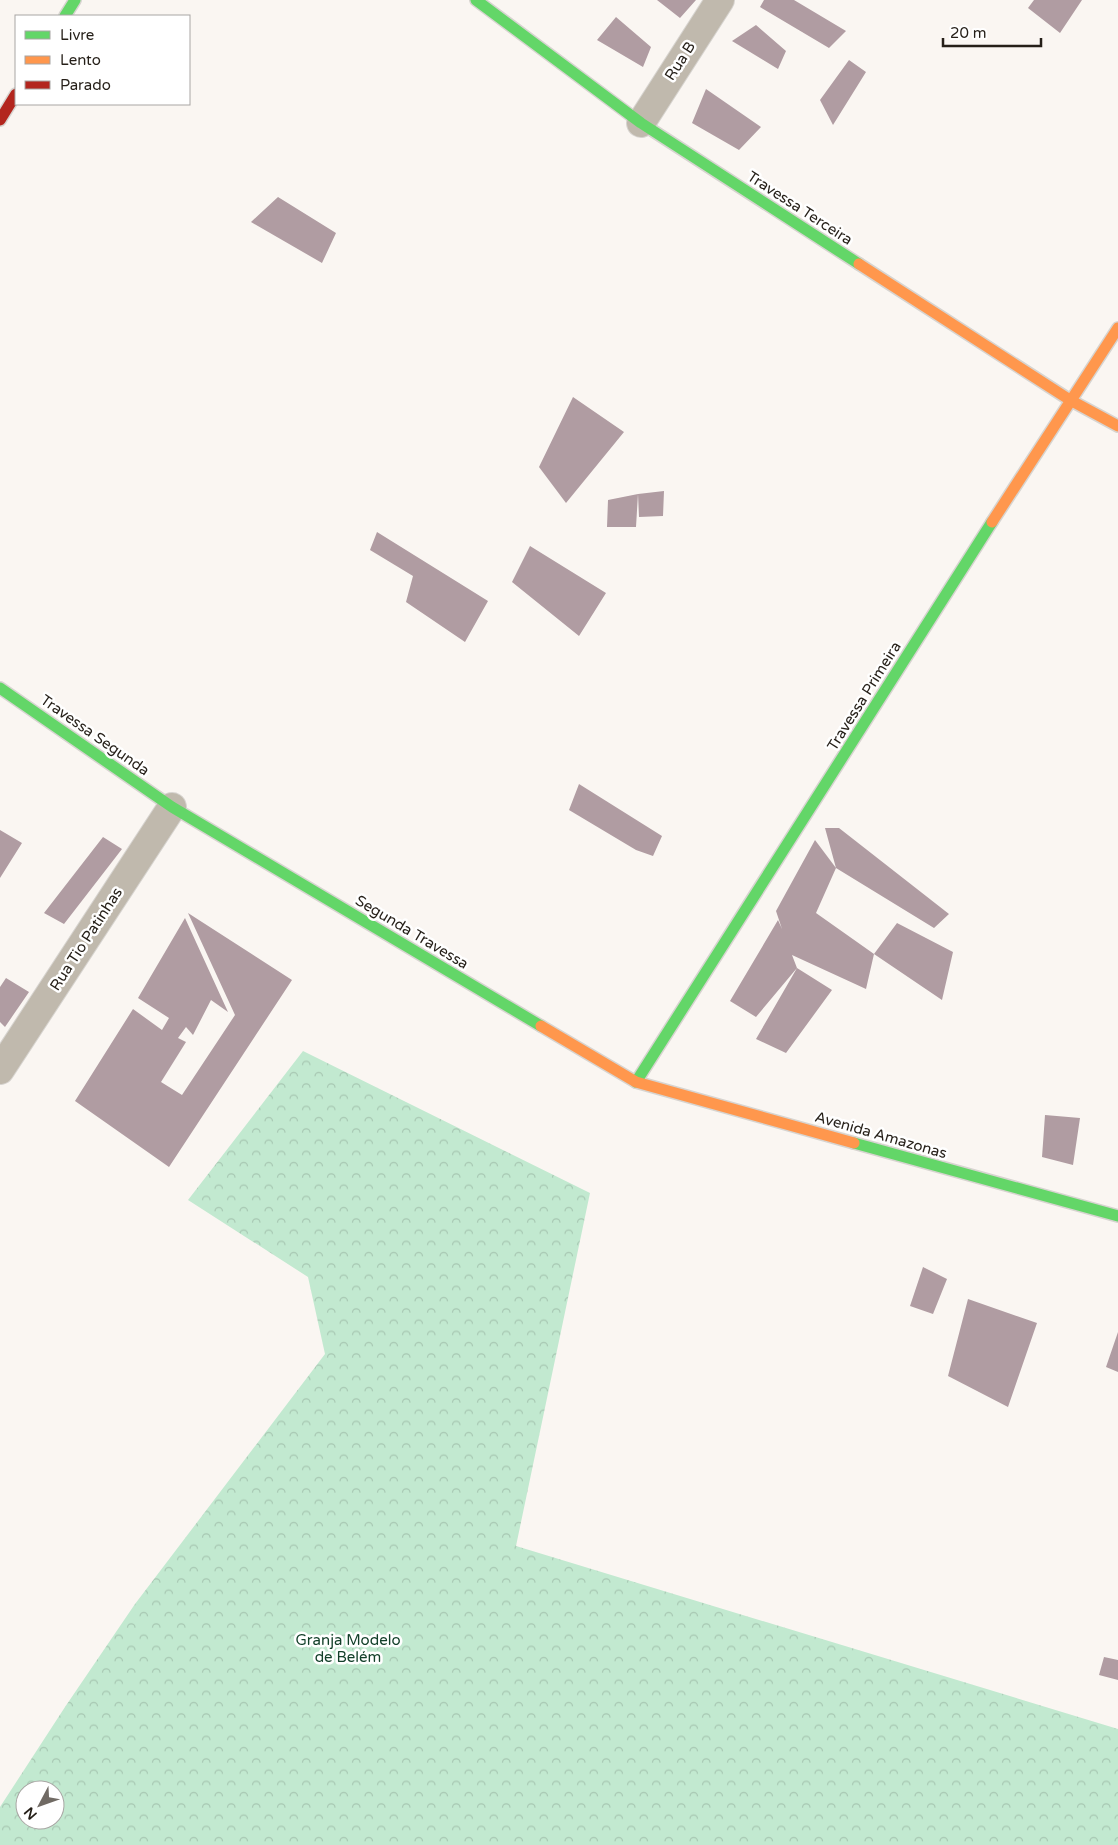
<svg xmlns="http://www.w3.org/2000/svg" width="1118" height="1845" font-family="'Varela Round',sans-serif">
<defs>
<pattern id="forest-crowns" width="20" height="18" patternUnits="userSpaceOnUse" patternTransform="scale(1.25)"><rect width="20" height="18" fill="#c2e9d0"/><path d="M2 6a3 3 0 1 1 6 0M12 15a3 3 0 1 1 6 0" fill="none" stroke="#a7c7b2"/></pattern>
</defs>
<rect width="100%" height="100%" fill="#faf6f2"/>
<path fill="url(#forest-crowns)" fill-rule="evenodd" d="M303,1051L590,1193L516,1546L1118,1729V1845H0V1807L65,1707L135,1604L325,1354L308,1277L188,1200ZM25,1790H55V1820H25Z"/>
<path fill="#b09ca2" d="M657,0H696L680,18Z
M764,0H794L846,31L829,48L760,7Z
M1034,0H1082L1060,33L1028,8Z
M616,17L651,47L643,67L597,40Z
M756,25L786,51L778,69L732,41Z
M849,60L866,72L833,125L820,100Z
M706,89L761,127L739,150L692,123Z
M278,197L336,233L322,263L251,222Z
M573,397L624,432L566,503L539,467Z
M664,491L663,516L639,517L638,494L636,527H607L608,500L638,494Z
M377,532L488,601L465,642L406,602L413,576L370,550Z
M530,546L606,593L579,636L512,582Z
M579,784L662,836L653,856L636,850L569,810Z
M825,828H839L949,914L934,928L836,868Z
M0,830L22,843L0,878Z
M103,837L122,849L64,924L44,913Z
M815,840L836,868L816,913L874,954L866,989L792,955L797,968L832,990L786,1053L756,1039L797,968L756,1017L730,1001L778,920L782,929L776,911Z
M188,913L292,980L169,1167L75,1101L133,1009L162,1030L169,1018L138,998L185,918L228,1012L211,1000L193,1035L186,1027L178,1038L186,1042L161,1082L182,1095L235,1015Z
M897,923L953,952L942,1000L874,954Z
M6,978L29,992L5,1027L0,1022V987Z
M1045,1115L1080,1118L1073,1165L1042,1157Z
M923,1267L947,1279L933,1314L910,1306Z
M968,1299L1037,1323L1008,1407L948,1376Z
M1118,1332V1372L1106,1367Z
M1104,1657L1118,1660V1680L1099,1675Z"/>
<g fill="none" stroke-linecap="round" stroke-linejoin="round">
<g stroke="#d7d4d0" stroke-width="30">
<path id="street" d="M641,123L720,0
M0,1070L172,807"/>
</g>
<g stroke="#d7d4d0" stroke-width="14">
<path id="fast" d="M476,0L641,123L859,264
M65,16L75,0
M0,688L172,807L541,1026
M636,1082L992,522
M854,1143L1118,1216"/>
</g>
<g stroke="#d7d4d0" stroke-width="14">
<path id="slow" d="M859,264L1070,400L1118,426
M992,522L1118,328
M541,1026L636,1082L854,1143"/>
</g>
<g stroke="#d7d4d0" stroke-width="14">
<path id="jam" d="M0,120L16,94"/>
</g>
<use href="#street" stroke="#c0b9ad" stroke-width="28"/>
<use href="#fast" stroke="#63d668" stroke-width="11"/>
<use href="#slow" stroke="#ff974d" stroke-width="11"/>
<use href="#jam" stroke="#b3261e" stroke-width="11"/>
</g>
<g text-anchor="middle" stroke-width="5" stroke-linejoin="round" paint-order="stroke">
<g font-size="15" fill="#251f18" stroke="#fff">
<text transform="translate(680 61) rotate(-57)" y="5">Rua B</text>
<text transform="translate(800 208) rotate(33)" y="5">Travessa Terceira</text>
<text transform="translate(864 696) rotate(-58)" y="5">Travessa Primeira</text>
<text transform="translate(95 735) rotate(35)" y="5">Travessa Segunda</text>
<text transform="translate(412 932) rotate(31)" y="5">Segunda Travessa</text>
<text transform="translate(86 939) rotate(-57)" y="5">Rua Tio Patinhas</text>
<text transform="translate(881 1135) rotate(16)" y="5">Avenida Amazonas</text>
</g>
<g font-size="15" fill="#13402a" stroke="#fff">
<text x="348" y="1645">Granja Modelo<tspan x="348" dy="17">de Belém</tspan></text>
</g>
</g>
<rect x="15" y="15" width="175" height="90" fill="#ffffff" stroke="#a8a5a3"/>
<rect x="25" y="31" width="25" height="8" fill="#63d668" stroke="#a8a5a3"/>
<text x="60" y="40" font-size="15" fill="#251f18">Livre</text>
<rect x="25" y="56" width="25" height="8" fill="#ff974d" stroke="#a8a5a3"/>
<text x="60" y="65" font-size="15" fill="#251f18">Lento</text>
<rect x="25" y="81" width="25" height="8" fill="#b3261e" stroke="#a8a5a3"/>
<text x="60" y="90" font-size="15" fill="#251f18">Parado</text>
<g transform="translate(40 1805) rotate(229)"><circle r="24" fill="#ffffff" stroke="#a8a5a3"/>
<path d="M0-4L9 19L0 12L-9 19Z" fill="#706a64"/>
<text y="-8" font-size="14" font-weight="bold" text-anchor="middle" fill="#251f18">N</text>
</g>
<path d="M943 38v8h98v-8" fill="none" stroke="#251f18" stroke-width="2.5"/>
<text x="950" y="38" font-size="15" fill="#251f18" stroke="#ffffff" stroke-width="4" paint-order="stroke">20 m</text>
</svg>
